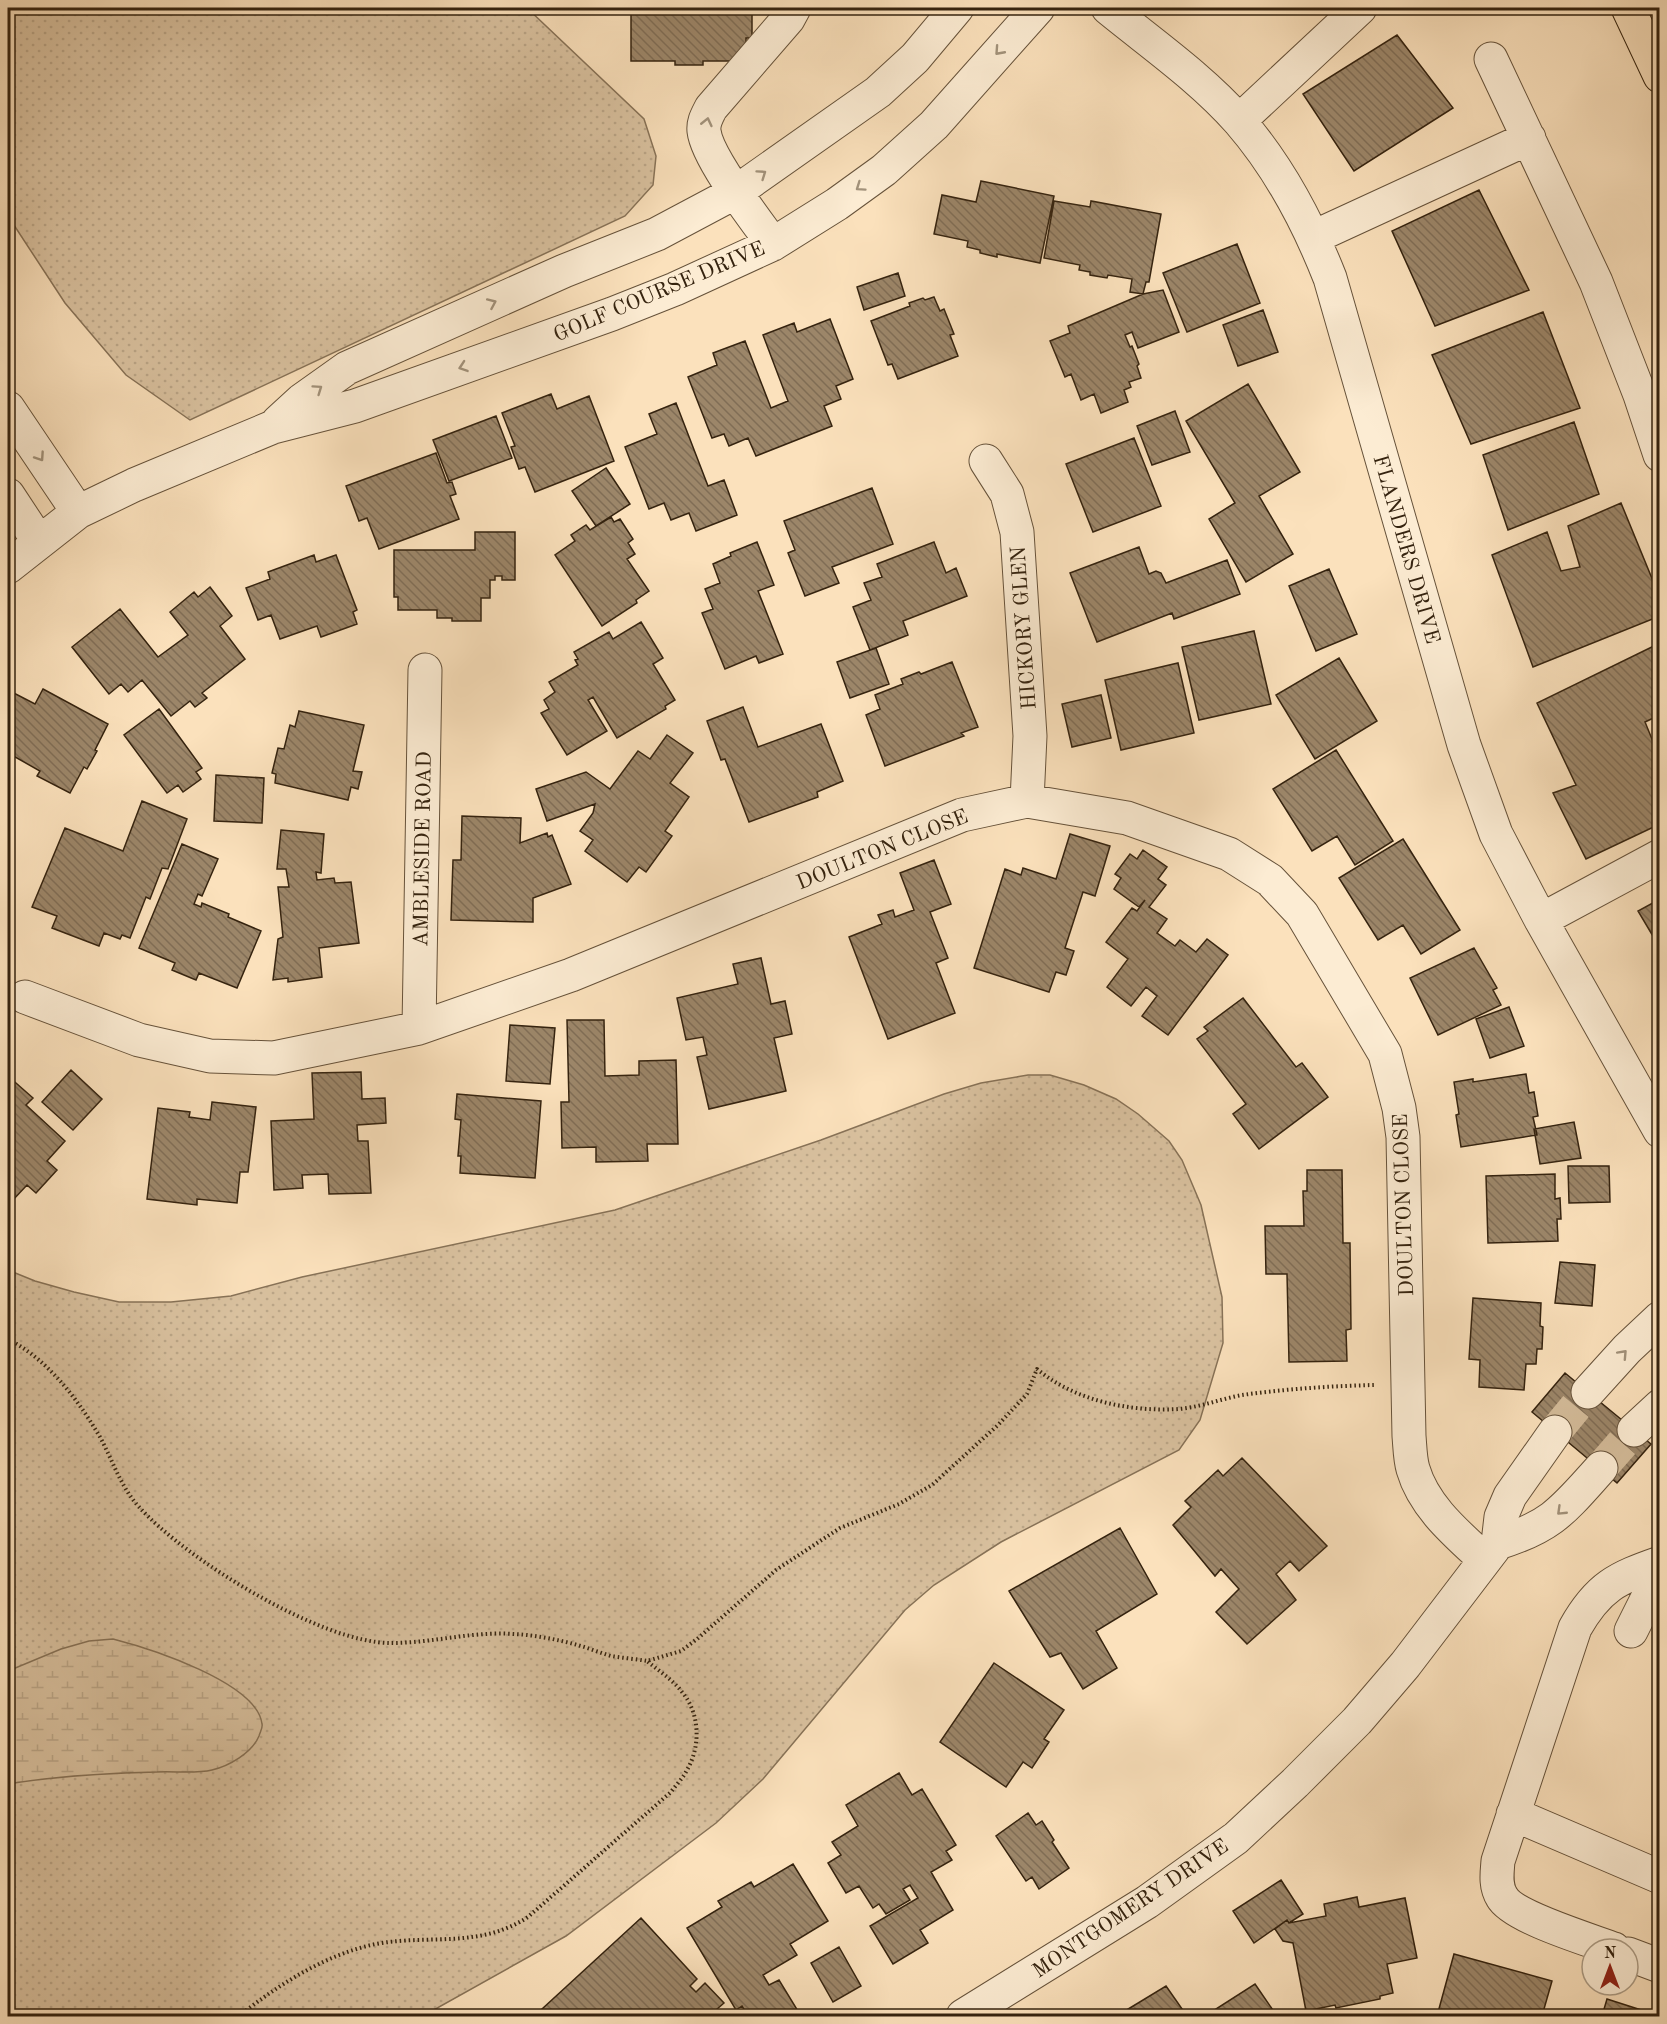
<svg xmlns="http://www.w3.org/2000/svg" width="1667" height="2024" font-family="'Old Standard TT',serif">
<defs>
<pattern id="grass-dots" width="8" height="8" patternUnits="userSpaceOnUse" patternTransform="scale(1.5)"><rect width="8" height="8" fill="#d9c19f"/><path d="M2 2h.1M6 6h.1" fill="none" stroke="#bba688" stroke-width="1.8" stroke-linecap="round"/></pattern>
<pattern id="wetland-marsh" width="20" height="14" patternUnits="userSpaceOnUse" patternTransform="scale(1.5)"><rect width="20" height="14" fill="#d9c19f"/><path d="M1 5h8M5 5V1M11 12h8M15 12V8" fill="none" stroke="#bba688"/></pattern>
<pattern id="building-back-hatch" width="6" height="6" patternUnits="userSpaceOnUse" patternTransform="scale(1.5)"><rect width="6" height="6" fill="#9c8669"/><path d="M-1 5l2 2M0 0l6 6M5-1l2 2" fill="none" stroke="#806d55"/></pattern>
</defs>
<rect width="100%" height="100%" fill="#fbe1bc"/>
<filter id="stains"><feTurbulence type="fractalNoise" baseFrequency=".00333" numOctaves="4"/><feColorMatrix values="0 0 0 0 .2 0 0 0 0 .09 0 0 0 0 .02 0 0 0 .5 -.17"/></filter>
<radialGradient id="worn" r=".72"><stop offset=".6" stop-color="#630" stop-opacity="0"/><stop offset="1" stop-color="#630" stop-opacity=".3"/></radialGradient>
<path fill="url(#grass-dots)" stroke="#877257" stroke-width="1.5" d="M8,8H527L644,119L656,156L653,185L625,216L190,420L126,375L65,303L8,216Z
M1028,1075H1050L1084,1085L1116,1099L1138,1114L1169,1141L1182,1160L1201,1205L1222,1297L1223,1343L1200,1420L1179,1450L1001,1542L934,1585L905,1610L763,1779L716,1823L566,1936L423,2016H8V1270L35,1281L74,1292L119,1302H171L231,1296L302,1277L615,1210L821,1140L944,1094L981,1083Z"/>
<path fill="url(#wetland-marsh)" stroke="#877257" stroke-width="1.5" d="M113,1639C148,1648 257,1682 262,1724C263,1728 260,1732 259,1736C252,1753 229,1766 212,1770C195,1774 175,1771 157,1772C108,1773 57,1776 8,1784V1671L61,1649L89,1641Z"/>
<path fill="url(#building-back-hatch)" stroke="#35230f" stroke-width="1.5" d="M631,8H752V38H746V61H703V65H675V61H631Z
M1397,35L1453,108L1354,171L1303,94Z
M981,181L1054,196L1040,263L997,254V257L980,253V250L967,247L968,241L934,234L942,195L976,202Z
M1479,190L1529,290L1435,326L1392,231Z
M1054,201L1090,207L1091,201L1161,214L1149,282H1146L1143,294L1130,292L1132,279L1108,275L1107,278L1090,275V272L1079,270L1080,265L1044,258Z
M1237,244L1260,303L1187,332L1163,273Z
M898,273L905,296L864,310L857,287Z
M1163,290L1179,332L1138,348L1132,332L1125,335L1130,347L1132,346L1139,364L1137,366L1141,378L1129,382L1131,387L1124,390L1128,402L1101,413L1094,394L1081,400L1071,374L1065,377L1050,341L1070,333L1068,326L1143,294Z
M934,297L940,311L944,309L954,334L950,335L958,356L898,379L892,364L888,365L871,321L910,306L909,303L923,298L925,300Z
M1263,310L1278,352L1238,366L1223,325Z
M1543,312L1580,408L1471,444L1432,355Z
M830,319L853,379L836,386L841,399L824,406L832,426L756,456L748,438L729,446L724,434L712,438L688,377L717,365L713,353L745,341L771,408L788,401L763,335L794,323L797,332Z
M1248,384L1300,472L1259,496L1293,554L1246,582L1209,519L1235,503L1186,421Z
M551,394L557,409L589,396L614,461L535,492L525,467L519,469L511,447L515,446L502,413Z
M676,403L708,486L724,480L737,515L696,531L689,513L671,520L664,503L649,509L625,447L657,434L649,414Z
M1175,411L1190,452L1152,465L1137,426Z
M496,416L512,458L449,481L433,440Z
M1574,422L1599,494L1508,530L1483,455Z
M1134,438L1161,506L1093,532L1066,464Z
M436,453L447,483L452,482L456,494L450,496L459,519L379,549L367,518L359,521L346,486Z
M606,468L630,504L596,526L572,491Z
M872,488L893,544L832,567L839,583L805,596L788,553L795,550L784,521Z
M1621,503L1660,598V616L1533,667L1492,555L1547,532L1561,571L1580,567L1568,526Z
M611,517L614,522L620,519L633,539L628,543L635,554L627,559L649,591L636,600L637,603L602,626L555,555L575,541L571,535L586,525L590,530Z
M475,532H515V580H502V576H495V580H490V598H481V621H452V618H437V610H398V597H394V550H475Z
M757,542L774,585L758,591L783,654L759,663L756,656L725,669L702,613L713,609L705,589L720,583L713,564L731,556L730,553Z
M934,542L946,573L956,568L967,596L903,621L908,635L870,650L853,607L871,600L864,583L882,577L877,564Z
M1139,547L1149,574L1156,571L1161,573L1166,583L1227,560L1240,594L1174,619L1172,613L1097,642L1070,573Z
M314,555L316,562L336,555L357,610L353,612L357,624L321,637L317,626L280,639L271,615L258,620L246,588L270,579L268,572Z
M1329,569L1357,634L1316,651L1289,586Z
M210,587L232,616L220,626L245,659L202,693L207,698L195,707L190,701L171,716L142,680L128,692L121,684L109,694L72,647L120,609L158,657L188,635L170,612L194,592L198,597Z
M641,622L663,658L653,664L675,700L665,706L666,709L617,738L593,697L588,700L607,731L567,755L541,713L549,709L544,700L555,692L549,682L578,665L575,660L578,659L574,652L609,632L613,639Z
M1254,631L1271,704L1199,720L1182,647Z
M1660,643V715L1645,722L1654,744L1660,742V824L1586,859L1553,793L1576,785L1537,703Z
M876,648L889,684L850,698L837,662Z
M1339,658L1377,721L1315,759L1276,695Z
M952,662L978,727L961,733L964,736L885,766L866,715L880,709L875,695L903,684L901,679L919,672L921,674Z
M1178,663L1194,733L1121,750L1105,680Z
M43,689L108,724L95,750L97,751L87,769L84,767L70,793L37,776L40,771L8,753L12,747L8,745V690L35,704Z
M1101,695L1111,738L1072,747L1062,704Z
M743,707L758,747L821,724L843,781L817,792L818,797L749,822L725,759L721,760L707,721Z
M159,709L202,768L196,772L201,779L183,792L178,785L167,793L124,735Z
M299,711L364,725L353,771L362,772L358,789L351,787L348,800L275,783L276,774L272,773L278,748L284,749L290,725L295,727Z
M667,735L693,753L670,783L689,797L665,831L672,836L646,872L639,867L627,882L585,851L593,840L580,831L593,813L595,804L547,821L536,789L586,772L610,789L638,751L650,759Z
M1336,750L1393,841L1355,865L1337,836L1312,851L1273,789Z
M216,775L264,778L262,823L214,821Z
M142,801L187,819L168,869L162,868L150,899L146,897L130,938L122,935L120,939L104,933L99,946L52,928L57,916L32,907L65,828L123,851Z
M462,816L521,818L520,843L547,833L548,837L552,835L571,884L533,898V922L451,920L453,860H461Z
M281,830L324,834L321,873L316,872L317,880L334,878L335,883L351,882L359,943L319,948L322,977L288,982V978L273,980L278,939L283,937L278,887H289L286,869H277Z
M1070,834L1110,846L1095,896L1083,892L1065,948L1074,951L1066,975L1056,972L1049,992L974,968L1005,869L1021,875L1023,868L1056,879Z
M1403,839L1460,930L1421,954L1403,925L1378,940L1339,878Z
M182,844L218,859L202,896L198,894L194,904L201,907L202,903L229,914L228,917L261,931L237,988L199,973L196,980L172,970L175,963L139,948Z
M1143,850L1167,867L1158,879L1166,885L1149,907L1167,919L1157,933L1175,946L1180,940L1196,952L1207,939L1228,955L1168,1035L1142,1016L1157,996L1146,987L1131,1006L1107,987L1128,959L1106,942L1132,908L1137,911L1145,900L1139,907L1114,889L1121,878L1115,874L1130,854L1137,859Z
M934,860L951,904L930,912L948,958L936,963L955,1013L888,1039L849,937L882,924L878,915L893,910L895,917L914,910L900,873Z
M1660,899V948L1638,911Z
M1474,948L1497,988L1493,990L1501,1005L1438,1035L1410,978Z
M761,958L771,1004L785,1001L792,1034L774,1038L786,1091L709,1109L697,1057L707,1055L703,1037L686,1040L677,998L738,984L733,964Z
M1243,998L1296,1067L1302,1063L1328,1097L1259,1149L1233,1114L1246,1104L1197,1039L1208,1031L1204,1027Z
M1509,1007L1524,1046L1490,1058L1476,1019Z
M567,1020H604L605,1076L639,1075V1061L676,1060L678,1144H647L648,1161L596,1162V1147L562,1148L561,1102H569Z
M510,1025L555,1028L550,1084L506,1081Z
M71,1070L102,1099L73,1130L42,1102Z
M361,1072L362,1099L385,1098L386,1123L357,1125L358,1141H368L371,1193L329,1194L328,1174L302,1175L303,1188L274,1190L271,1121L314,1119L312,1073Z
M1526,1074L1529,1093L1534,1092L1538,1116L1533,1117L1537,1135L1461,1147L1456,1115L1459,1114L1454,1082L1473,1079V1082Z
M8,1076L33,1098L26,1105L65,1141L47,1161L57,1170L36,1193L27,1185L13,1200L8,1195Z
M457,1094L541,1101L535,1178L460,1173L461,1156H458L461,1120L455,1119Z
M212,1102L256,1107L248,1172H240L237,1203L197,1199V1205L147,1199L158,1108L190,1112L189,1117L210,1120Z
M1574,1122L1581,1158L1540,1164L1534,1129Z
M1568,1166H1609L1610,1202L1569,1203Z
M1307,1170H1342L1343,1243H1350L1351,1329L1346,1330L1347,1361L1289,1362L1287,1274H1266L1265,1226H1304L1303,1191H1307Z
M1555,1174V1199L1560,1198L1561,1219H1557L1558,1241L1488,1243L1486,1176Z
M1560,1262L1595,1265L1592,1306L1555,1303Z
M1473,1298L1541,1303L1540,1326L1543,1327L1542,1349H1537L1536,1364H1526L1524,1390L1479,1387L1480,1360L1469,1359Z
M1565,1373L1651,1444L1617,1483L1532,1412Z
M1242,1458L1327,1546L1299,1571L1290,1561L1276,1574L1296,1600L1247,1644L1216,1612L1239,1589L1221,1569L1215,1576L1173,1525L1191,1507L1185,1501L1218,1470L1223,1476Z
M1120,1528L1157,1594L1096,1631L1117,1668L1083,1689L1061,1653L1050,1657L1009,1591Z
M994,1663L1064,1710L1044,1739L1049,1742L1032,1768L1023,1762L1006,1787L940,1742Z
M899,1773L912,1795L922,1789L956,1845L946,1851L952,1860L931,1872L953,1910L920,1930L928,1943L893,1964L870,1926L918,1898L910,1885L903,1889L910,1900L886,1914L879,1904L873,1908L859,1886L846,1893L828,1863L841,1855L832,1842L858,1826L846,1805Z
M1028,1813L1036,1825L1042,1821L1054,1840L1052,1842L1069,1868L1039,1889L1032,1877L1026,1881L996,1836Z
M793,1864L828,1921L790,1944L797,1955L763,1975L769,1985L779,1980L801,2016H748L742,2006L736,2010L687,1928L722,1907L718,1901L751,1882L754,1887Z
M1281,1880L1303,1914L1289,1923L1287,1920L1254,1943L1233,1911Z
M1357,1897L1359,1907L1405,1898L1417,1958L1387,1964L1393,1993L1380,1996V1999L1336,2008L1335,2005L1306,2011L1293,1943L1283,1941L1275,1929L1287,1920L1289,1923L1326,1916L1324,1904Z
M641,1918L697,1979L690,1986L696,1992L705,1983L724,2003L709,2016H549L542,2009Z
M839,1947L861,1986L833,2002L811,1963Z
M1454,1954L1552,1981L1542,2016H1437Z
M1255,1984L1277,2016H1205Z
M1166,1986L1187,2016H1122L1120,2014Z
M1607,1999L1660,2016H1602Z"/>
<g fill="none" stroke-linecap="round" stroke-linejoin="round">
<path stroke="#d3bb99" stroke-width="33" stroke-dasharray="33 16" stroke-linecap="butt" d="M1555,1432L1588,1392
M1601,1468L1634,1430"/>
<g stroke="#66523a" stroke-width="35">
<path id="minor" d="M1108,8C1152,44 1201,78 1239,121C1279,167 1308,222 1330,278L1464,745L1496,834L1541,920L1660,1131
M1491,59L1596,282L1640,395L1660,455
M1239,121L1360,8
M1314,237L1529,138
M773,244C755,219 707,158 704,131C703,122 707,116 711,108L788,19L794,8
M8,408L78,512
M278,422L302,400L347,368L564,271L657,234L736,192L878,92L915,58L957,8
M986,461L1007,494L1017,532L1030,736L1027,801
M8,495L39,542
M8,567L78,512L134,485L273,427L355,406L612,314L675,289L773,244L837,204L884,170L934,125L1038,8
M1541,920L1660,856
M25,997L139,1040L210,1056L274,1058L419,1028L571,975L962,815L1027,801L1127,818L1229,854L1270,880L1302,914L1385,1054L1399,1108L1403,1137L1409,1436C1410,1447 1410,1459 1413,1469C1424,1507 1457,1534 1485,1560
M419,1028L425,670
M1588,1392L1627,1349L1660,1318
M1634,1430L1660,1406
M1498,1543C1553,1526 1564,1509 1601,1468
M1631,1631L1650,1593L1660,1578
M1513,1814L1660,1877
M1614,1949C1590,1940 1513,1917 1502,1897C1495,1886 1497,1873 1498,1861L1575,1628C1598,1587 1617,1578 1660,1563
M1628,1954L1660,1966
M963,2016L1147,1902L1236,1838L1295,1783L1357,1721L1405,1665L1498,1543L1501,1517L1510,1496L1555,1432"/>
</g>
<g stroke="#35230f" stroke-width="35">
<path id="highway" d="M1628,8L1660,76"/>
</g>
<path stroke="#35230f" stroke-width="4" stroke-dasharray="1.5 3" stroke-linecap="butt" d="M8,1339C48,1360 77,1398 100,1437C113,1461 121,1488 140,1508C186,1559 322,1644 392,1643C433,1643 472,1631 514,1634C536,1635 560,1640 581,1646C591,1649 601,1653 611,1656C623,1658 636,1659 647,1661
M239,2016C278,1985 326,1954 376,1944C429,1934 479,1949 528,1917L671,1792C676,1785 683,1778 687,1770C701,1746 700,1713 682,1692C673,1680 659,1671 647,1661L681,1651L697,1639L776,1570L840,1528L899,1504L932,1485L998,1425L1027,1394L1037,1369C1075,1401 1130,1412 1179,1409C1200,1407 1221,1399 1242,1395C1285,1389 1331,1386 1374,1385"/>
<use href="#minor" stroke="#fcecd3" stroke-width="33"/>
<use href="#highway" stroke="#fbe1bc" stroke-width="33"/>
</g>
<defs><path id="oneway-chevron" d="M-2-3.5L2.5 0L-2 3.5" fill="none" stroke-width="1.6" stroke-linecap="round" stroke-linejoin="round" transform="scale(1.5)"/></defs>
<g stroke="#a2927b">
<use href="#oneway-chevron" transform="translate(999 51) rotate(132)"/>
<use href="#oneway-chevron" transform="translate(707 122) rotate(-77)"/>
<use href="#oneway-chevron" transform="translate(762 174) rotate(-35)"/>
<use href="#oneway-chevron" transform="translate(860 187) rotate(145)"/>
<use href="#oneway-chevron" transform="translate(492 303) rotate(-24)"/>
<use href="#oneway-chevron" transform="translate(463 367) rotate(161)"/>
<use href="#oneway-chevron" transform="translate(318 389) rotate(-35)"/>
<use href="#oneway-chevron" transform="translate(40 457) rotate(56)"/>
<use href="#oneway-chevron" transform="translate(1623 1354) rotate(-47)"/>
<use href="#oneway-chevron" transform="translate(1561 1511) rotate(136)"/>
</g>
<g text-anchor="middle" stroke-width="5" stroke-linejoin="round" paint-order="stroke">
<g font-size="21" fill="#35230f" stroke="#fcecd3">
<text transform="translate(659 291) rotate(-23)" y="7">GOLF COURSE DRIVE</text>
<text transform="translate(1407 549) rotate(74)" y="7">FLANDERS DRIVE</text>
<text transform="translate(1023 628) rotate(-94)" y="7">HICKORY GLEN</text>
<text transform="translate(422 849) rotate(-89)" y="7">AMBLESIDE ROAD</text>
<text transform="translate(882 849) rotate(-22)" y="7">DOULTON CLOSE</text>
<text transform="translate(1403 1205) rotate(-92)" y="7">DOULTON CLOSE</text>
<text transform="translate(1130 1908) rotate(-34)" y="7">MONTGOMERY DRIVE</text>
</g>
</g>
<rect width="1667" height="2024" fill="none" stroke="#fbe1bc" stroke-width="30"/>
<rect x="9" y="9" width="1649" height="2006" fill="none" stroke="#35230f" stroke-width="3"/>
<rect x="15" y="15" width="1637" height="1994" fill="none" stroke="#35230f" stroke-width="1.5"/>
<g transform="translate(1610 1967)"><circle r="28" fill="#fcecd3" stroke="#ac9c85" stroke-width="1.5"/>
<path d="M0-4.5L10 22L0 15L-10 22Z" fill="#8f2418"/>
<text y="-9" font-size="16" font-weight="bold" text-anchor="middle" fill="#35230f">N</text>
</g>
<rect width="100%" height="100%" filter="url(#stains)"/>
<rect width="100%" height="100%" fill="url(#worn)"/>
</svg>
